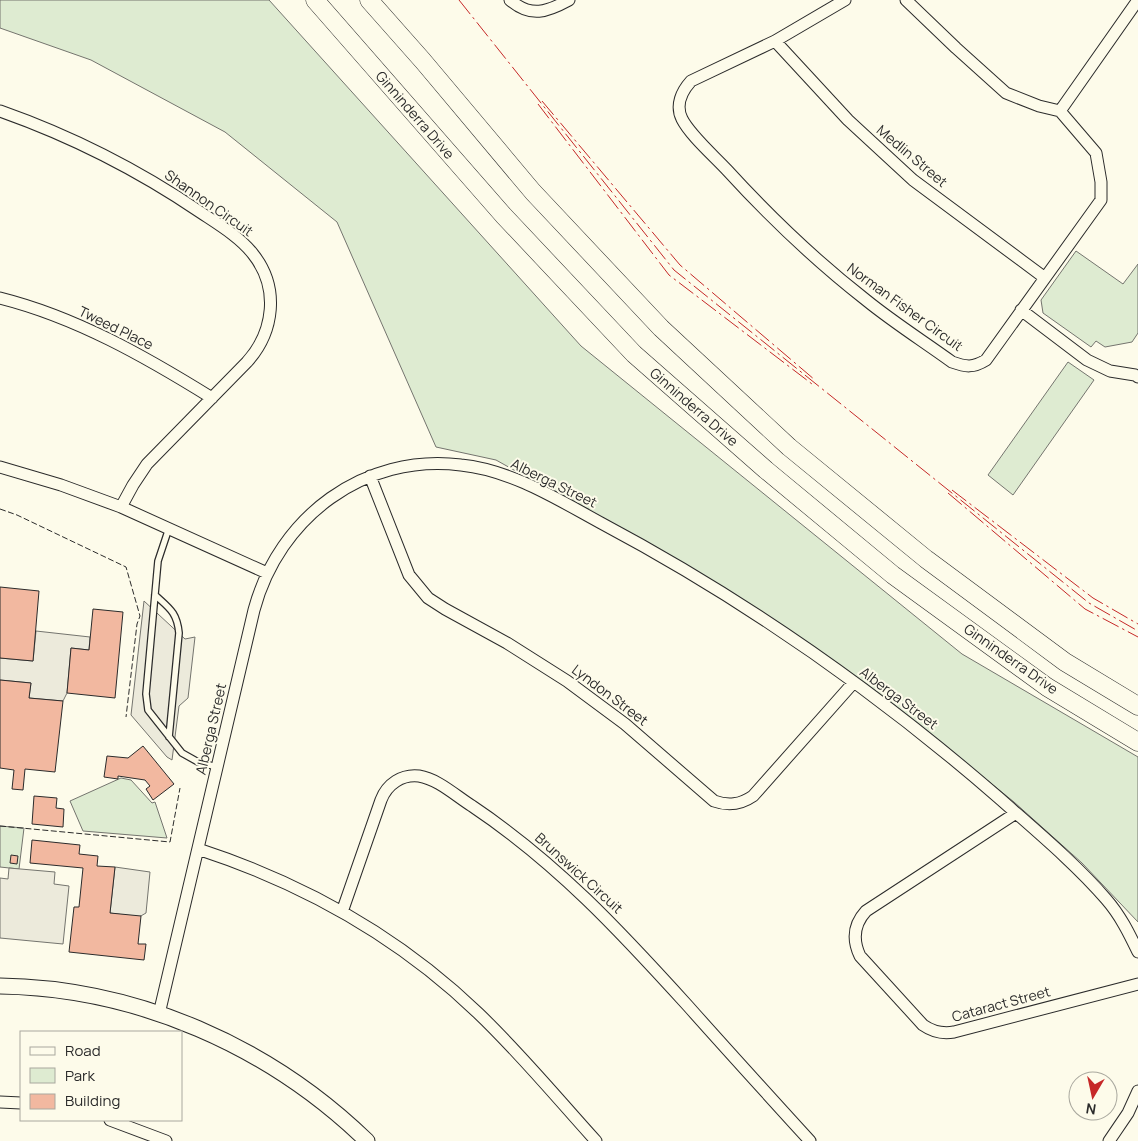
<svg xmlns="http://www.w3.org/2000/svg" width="1138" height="1141" font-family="Manrope,sans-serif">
<rect width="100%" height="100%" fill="#fdfbea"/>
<path fill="#deebd1" stroke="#74746e" d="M0,0H269L581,346L962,654L1138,757V922L1082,863L1014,802L894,705L521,474L496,460L436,447L337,222L225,132L91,60L0,28Z
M1076,251L1123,284L1138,264V333L1132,342L1105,347L1096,341L1091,347L1043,313L1041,300Z
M1068,362L1094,380L1013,495L988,475Z
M121,778L131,780L152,803L155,802L167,838L83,831L70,801Z
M0,826L24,828L19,869L0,867Z"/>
<path fill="#eceadb" stroke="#74746e" d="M144,601L185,639L195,637L188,698L179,706L172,760L167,757L131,715Z
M36,631L90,637L89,650L71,648L67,693L63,701L29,698L31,683L0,680V658L33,661Z
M115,867L150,872L146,913L139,917L110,913Z
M9,868L55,872L54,884L69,886L63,944L0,938V878L8,879Z"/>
<path fill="#f2b8a0" stroke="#2b2b2b" d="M0,587L39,591L33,661L0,658Z
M93,609L123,612L115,698L67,693L71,648L89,650Z
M0,680L31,683L29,698L63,701L55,772L25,769L23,790L12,789L14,770L0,768Z
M143,746L174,784L153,800L146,789L150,786L145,780L118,776V779L104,777L107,756L128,758Z
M34,796L57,798L56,808L64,809L63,827L32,824Z
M32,840L80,845L79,854L98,856L97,866L115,867L110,913L141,916L138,944H146L144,960L69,952L74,907H79L83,868L30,863Z
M11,855L18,856L17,864L10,863Z"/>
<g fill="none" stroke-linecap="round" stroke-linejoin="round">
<g stroke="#2b2b2b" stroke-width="8">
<path id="lane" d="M169,528L158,561L146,694L148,710L182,753L198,762L217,767
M155,595C169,608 177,612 179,633L169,737"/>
</g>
<g stroke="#2b2b2b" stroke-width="13">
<path id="street" d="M510,0C531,18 547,12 569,0
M845,0L775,41L691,81C682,91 675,105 682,119C690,135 714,156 727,170C770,217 816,261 866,300C893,322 923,341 952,362C966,367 973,368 986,360L1101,200V182L1096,153L1060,111L1039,106L1006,93L956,48L906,0
M775,41L848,120L913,180L1045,278
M0,111C71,136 138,170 200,212C218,224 240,237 253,254C280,288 274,332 247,362L147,464L133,485L121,507
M1060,111L1138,0
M0,298C76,317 146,357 212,398
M1021,310L1087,360L1110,371L1135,375L1138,377
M0,467L61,485L121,507L267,573
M370,476L409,575L428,598L445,609L507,643L567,681L625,724L714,801C728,806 740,805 753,796L854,682
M1016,813L866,911C854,924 852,939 860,956L923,1025C933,1032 943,1034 954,1032L1138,984
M198,849C302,883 398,936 478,1013C520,1053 557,1098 596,1141
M342,912L381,800C387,784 402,774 419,776C438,779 456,796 472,806C557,863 620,931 688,1006C728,1051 769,1096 810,1141
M159,1014L254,610C279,517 364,453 461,465C511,470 557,499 601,523C744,599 877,692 999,798C1034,829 1076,864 1106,899C1120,915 1129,933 1138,952
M0,1102L21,1103
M110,1120L166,1141
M1109,1141L1128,1113L1138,1091"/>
</g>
<g stroke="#2b2b2b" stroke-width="17">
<path id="secondary" d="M0,986C137,988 269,1046 367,1141"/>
</g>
<g stroke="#2b2b2b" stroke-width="19">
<path id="primary" d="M315,0L504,216L634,354L766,470L893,575L1047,687L1138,742
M369,0L423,61L533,192L661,328L789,447L926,559L1065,662L1138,706"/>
</g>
<use href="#lane" stroke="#fdfbea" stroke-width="5.5"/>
<use href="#street" stroke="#fdfbea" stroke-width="11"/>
<use href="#secondary" stroke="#fdfbea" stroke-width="15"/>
<use href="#primary" stroke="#fdfbea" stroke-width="18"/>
<path stroke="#2b2b2b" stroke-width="1" stroke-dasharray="6 2.5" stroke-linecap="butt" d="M0,509L17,515L126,567L140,616L137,624L126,717
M0,826L170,842L180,788"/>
<path stroke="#c62828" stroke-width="1" stroke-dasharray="18 4 2.5 4" stroke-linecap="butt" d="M459,0L674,270L1089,603L1138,631
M542,101L680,265L815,380
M538,104L669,275L812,384
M952,490L1093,598L1138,624
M948,493L1085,609L1138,637"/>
</g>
<g text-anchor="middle" stroke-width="4" stroke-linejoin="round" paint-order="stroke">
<g font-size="14" fill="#2b2b2b" stroke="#fdfbea">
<text transform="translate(415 115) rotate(49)" y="5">Ginninderra Drive</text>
<text transform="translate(912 156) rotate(40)" y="5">Medlin Street</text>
<text transform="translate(209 203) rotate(35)" y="5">Shannon Circuit</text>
<text transform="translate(905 307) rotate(36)" y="5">Norman Fisher Circuit</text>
<text transform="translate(116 328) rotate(26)" y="5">Tweed Place</text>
<text transform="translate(694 407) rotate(41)" y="5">Ginninderra Drive</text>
<text transform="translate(554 483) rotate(26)" y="5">Alberga Street</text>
<text transform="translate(1011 659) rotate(35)" y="5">Ginninderra Drive</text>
<text transform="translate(610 695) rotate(37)" y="5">Lyndon Street</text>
<text transform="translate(899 698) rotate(37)" y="5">Alberga Street</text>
<text transform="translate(211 729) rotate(-77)" y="5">Alberga Street</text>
<text transform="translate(579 873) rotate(42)" y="5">Brunswick Circuit</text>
<text transform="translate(1001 1004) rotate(-15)" y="5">Cataract Street</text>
</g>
</g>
<rect x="20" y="1031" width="162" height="90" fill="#fdfbea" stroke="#a9a89e"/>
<rect x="30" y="1047" width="25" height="8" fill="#fdfbea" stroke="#a9a89e"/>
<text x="65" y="1056" font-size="15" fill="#2b2b2b">Road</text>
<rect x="30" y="1068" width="25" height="15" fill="#deebd1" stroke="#a9a89e"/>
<text x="65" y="1081" font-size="15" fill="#2b2b2b">Park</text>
<rect x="30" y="1094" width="25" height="15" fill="#f2b8a0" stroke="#a9a89e"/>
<text x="65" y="1106" font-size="15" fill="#2b2b2b">Building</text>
<g transform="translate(1093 1096) rotate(189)"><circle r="24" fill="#fdfbea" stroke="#a9a89e"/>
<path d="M0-4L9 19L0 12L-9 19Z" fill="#c62828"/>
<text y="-8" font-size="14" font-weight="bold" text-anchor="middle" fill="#2b2b2b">N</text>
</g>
</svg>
